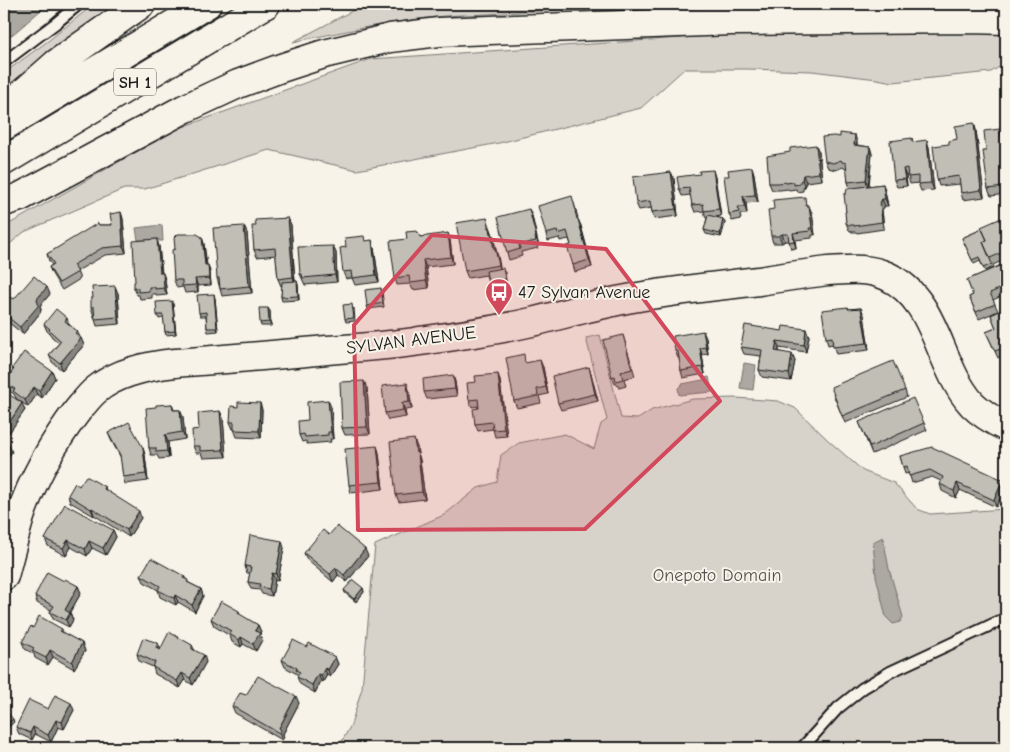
<svg xmlns="http://www.w3.org/2000/svg" width="1010" height="752" font-family="'Comic Neue',sans-serif">
<rect width="100%" height="100%" fill="#f7f3e8"/>
<filter id="ink" filterUnits="userSpaceOnUse"><feTurbulence type="fractalNoise" baseFrequency=".02" numOctaves="2"/><feDisplacementMap in="SourceGraphic" scale="10" xChannelSelector="R" yChannelSelector="G"/><feConvolveMatrix kernelMatrix="1 2 1 2 8 2 1 2 1" color-interpolation-filters="sRGB"/></filter>
<g filter="url(#ink)">
<path fill="#d7d3cb" stroke="#7a7874" d="M94,4H121L4,88V73L48,41Z
M365,4H773C678,8 583,7 488,14C468,15 447,15 427,18C382,23 337,33 293,42Z
M812,29L970,30L1006,34V63L991,72L893,82L877,79L812,71L748,69H684L641,108L499,143L357,170L269,150L145,189H124L24,232L4,249V227L177,129L371,59Z
M600,335L621,418L638,419L652,410L693,399L736,398L778,401L795,408L828,440L863,471L894,483L917,509L930,514L1006,509V748H338L351,725L362,688L375,545L444,515L478,488L497,482L501,455L519,443L565,434L594,449L601,424L607,420L586,338Z"/>
<path fill="#aca9a2" stroke="#72716c" d="M4,4H48L4,42Z
M162,225L163,241H159V239L138,240L136,228Z
M744,363L756,365L753,390L740,388Z
M709,377L712,392L679,395L678,388L682,384L703,380L704,378Z
M883,537L889,569L903,617L900,622L893,624L886,617L876,576L873,542Z"/>
<g fill="none" stroke-linecap="round" stroke-linejoin="round">
<g stroke="#1c1c1c" stroke-width="14">
<path id="service" d="M4,62L56,23L79,4
M802,748L838,708L863,688L890,672L1006,618"/>
</g>
<g stroke="#1c1c1c" stroke-width="31">
<path id="secondary" d="M4,576C9,557 14,537 20,517C32,480 54,441 78,410C84,403 89,396 96,390C117,372 148,366 175,363C225,359 276,355 327,350C356,348 385,346 414,342C453,336 493,331 532,322C561,315 589,307 617,301C664,291 712,287 759,281C782,277 805,274 828,271C848,270 867,267 887,276C938,300 937,365 972,404C982,414 994,421 1006,427"/>
</g>
<g stroke="#1c1c1c" stroke-width="31">
<path id="motorway" d="M4,110L56,64L141,4
M4,126L207,4
M4,161L266,4
M4,202L20,197L184,109L238,84L281,68L324,54L390,38L439,32L731,21L971,19L1006,20"/>
</g>
<use href="#service" stroke="#f7f3e8" stroke-width="10"/>
<use href="#secondary" stroke="#f7f3e8" stroke-width="28"/>
<use href="#motorway" stroke="#f7f3e8" stroke-width="28"/>
</g>
<path fill="#a5a39c" stroke="#1c1c1c" d="M974,123L976,130L984,197L963,200L961,193L960,184L939,186L937,179L949,144L957,139Z
M1003,136L1004,149H1006V184H1004L1006,194L991,196L988,189L986,151Z
M912,138L913,142L929,147L934,190L921,191L918,183L910,184L908,176H906L907,186L897,187L894,180Z
M857,142V145L870,147L872,154L869,186L883,184L885,191L888,206H885L882,210L884,229L857,233L856,232H852L849,230L846,223V194L850,188L848,182L847,169H845L843,167L836,170L828,168L825,161Z
M819,152L822,180L806,182L805,187L803,188V191L797,192L796,189L789,190L788,189L780,190H772L769,183Z
M752,167L754,174L758,202L746,203L747,214H740L741,219L732,221L729,214V176Z
M671,172L674,179L678,216L654,219L651,208L639,210L636,203Z
M715,177L721,216L715,217L723,219L725,223L721,237L706,234L704,230L707,218H706L704,211L695,212L692,205L691,195L682,196L679,189Z
M574,203L578,218H577L581,226L592,267L575,272L573,265L571,245L569,239L560,241L559,238L548,241L546,234Z
M807,204V206L812,213L815,235H812V238L795,240L796,248L791,249L789,241H785L782,243H773L771,236Z
M529,209L532,216L538,243L537,244L538,248L521,252L522,256L509,260L507,253Z
M121,212L123,219L126,253L105,255L77,271L80,279L62,290L52,274L49,267L52,265L49,261L47,254L99,225H112Z
M1006,216V259L993,265L994,267L985,271L980,261L974,264L962,238L982,229Z
M288,218L291,225L295,281H297L298,285L299,300L282,301L281,297L282,286H281L278,279L276,255L257,257L254,250L256,226Z
M487,218L493,235L500,269L505,272L507,288L490,291L486,275L468,278L465,271Z
M247,233L252,293L222,296L217,278Z
M202,237L204,244L207,265H208L210,272L211,285L198,286V292L185,293L183,287L177,288L174,280L175,249Z
M420,237L450,240L453,264L426,267L429,288L413,290L410,284L397,285L395,278L407,239Z
M366,241L374,248L379,282L355,285L352,278L346,279L343,272L346,247Z
M159,246L162,273H163L165,280L167,295L157,296V294H152V298L140,299L139,295H137L134,288L135,282Z
M333,246L336,253L337,282L305,285L300,274Z
M1006,263V294L993,300L998,311L979,319L969,297L973,295L967,280Z
M381,288L382,292L384,307L368,309L367,306Z
M118,293L120,324L97,326L91,307Z
M50,294L40,306L41,310L40,313L23,334L4,319V306L14,299Z
M215,298L218,331L208,332L207,328L206,316H200L199,313Z
M172,301L173,304L176,334L166,335L165,332L164,318L159,319L157,315Z
M848,307L849,309L861,308L864,315L869,350L836,354L833,344L828,345L826,338Z
M354,308L355,321L346,322L345,319Z
M1006,308V362L1004,355L998,358L986,332L996,328L991,315Z
M270,311L271,326H261L260,323Z
M67,318L69,325L77,331L84,345L62,370L52,362L49,355L59,343L52,337L50,334L47,331L44,324Z
M806,329L809,336L806,352L779,348V351L795,361L791,381L762,377L759,370L761,356L744,354L741,347L782,331Z
M623,335L635,376L624,379L626,386L619,388L617,384H615L612,377Z
M706,338L708,354L702,355L705,374L683,378L681,371L679,358H678L675,351Z
M526,363L543,367L548,394L539,396L541,403L517,408L514,401Z
M12,368L52,371L55,378L42,398L37,394L28,407L16,398L14,394L9,391L6,384L8,381L7,379L13,371Z
M498,374L500,381L507,436L495,437L493,429L478,431L475,424L478,406L472,407L469,400L476,382Z
M591,374L598,401L561,410L558,403Z
M453,375L455,382L457,396L427,399L424,392Z
M364,381L367,388L370,434L345,435L342,428Z
M407,383L409,390L412,409L405,410L406,417L388,420L385,413Z
M905,390L907,397L845,423L833,394Z
M4,391L25,410L9,433L4,429Z
M260,403L262,410L261,438L237,437L234,429H233L230,422L238,407Z
M172,404L174,410H180L183,417L185,439L168,442L169,458L159,459L157,455H151L149,448L156,407Z
M331,407L333,439H330L331,442L307,444L306,441L302,442L299,435L308,420Z
M220,411L223,418L226,457L203,458L201,453H196L193,446L199,429Z
M859,422L924,423L927,430L872,454Z
M108,433L143,448L145,455L148,481L125,484L123,477L121,458L111,440Z
M377,446L379,453L383,489L351,493L349,485Z
M417,447L418,453L420,460L425,499L399,502L396,495Z
M900,456L1003,480L1006,487L996,507L960,490L956,498L942,491L940,484L941,481L932,477L912,483L909,473L905,474Z
M79,486L105,487L106,490L141,518L129,537L94,515V516L70,502L68,495Z
M113,530L116,537L106,555L92,548L87,556L71,547L66,556L48,546L45,539Z
M329,535L368,556L347,582L338,575L333,582L307,560L304,553Z
M284,548L278,581L275,580L272,596L262,594L260,590L251,589L248,582L250,573H247L245,566Z
M141,575L184,576L186,579L189,583L201,589L203,596L195,612L178,602L176,605L160,597L158,590L144,582Z
M64,581L78,586L81,593L70,612L73,620L69,627L53,619L50,612L51,610L37,603L35,596Z
M363,588L364,592L356,602L345,593L344,590Z
M239,611L240,615L258,625L261,632L260,634L262,640L256,651L243,644L241,647L232,642L230,636L214,626L211,619Z
M33,628L62,629L63,633L82,643L85,651L74,669L53,657L48,665L35,658L34,654L25,649L22,642Z
M192,645L194,649L206,662L193,685L185,680L180,688L155,674L153,667L139,661L137,654L161,649Z
M307,647L335,657L338,664L330,677L327,675L323,682L321,681L315,693L300,684L297,677L298,676L297,674L285,667L282,660Z
M246,695L299,703L283,734L284,737L282,740L235,713L232,706Z
M48,709L74,710L64,729L58,727L51,742L35,734L32,740L19,734L16,727Z"/>
<path fill="#86857f" stroke="#1c1c1c" d="M974,123L976,130L984,197L981,190Z
M1000,129L1003,136L1005,156L1003,149Z
M855,135L857,142L856,152L854,145Z
M927,140L929,147L934,190L931,183Z
M816,145L819,152L822,180L819,173Z
M870,147L872,154L868,187L866,180Z
M752,167L754,174L758,202L755,195Z
M903,169L906,176L907,186L905,179Z
M713,170L715,177L721,216L719,209Z
M671,172L674,179L678,216L676,209Z
M803,175L806,182L805,187L802,180Z
M1002,177L1004,184L1006,194L1003,187Z
M883,184L885,191L888,206L885,199Z
M743,196L746,203L747,214L745,207Z
M882,199L885,206L882,210L884,229L882,222L880,203Z
M809,206L812,213L815,235L812,228Z
M529,209L532,216L538,243L536,236Z
M121,212L123,219L126,253L123,246Z
M288,218L291,225L295,284L293,277Z
M578,219L581,226L592,267L589,260Z
M723,219L725,223L721,237L720,234Z
M244,226L247,233L252,293L249,286Z
M490,228L493,235L497,256L494,249Z
M448,233L450,240L453,264L451,257Z
M793,233L795,240L796,248L794,241Z
M782,234L785,241L782,243L779,236Z
M202,237L204,244L207,272L205,265Z
M157,239L159,246L162,280L160,273Z
M372,240L374,248L379,282L376,275Z
M333,246L336,253L337,282L335,275Z
M495,249L498,256L501,272L499,265Z
M423,260L426,267L429,288L426,281Z
M208,265L210,272L211,285L209,278Z
M163,273L165,280L167,295L164,288Z
M195,279L198,286V292L196,285Z
M297,281L298,285L299,300L298,296Z
M115,286L118,293L120,324L118,317Z
M47,287L50,294L40,306L41,310L40,313L23,334L20,327L37,299Z
M214,294L215,298L218,331L217,328Z
M172,301L173,304L176,334L175,331Z
M268,308L270,311L271,326L269,322Z
M861,308L864,315L869,350L867,343Z
M806,329L809,336L806,352L804,345Z
M703,331L706,338L708,354L706,347Z
M81,338L84,345L62,370L60,363Z
M777,341L779,348L778,358L775,351Z
M700,348L702,355L705,374L703,367Z
M792,354L795,361L791,381L789,374Z
M540,360L543,367L548,394L546,387Z
M589,367L591,374L598,401L595,394Z
M52,371L55,378L42,398L39,391Z
M498,374L500,381L507,436L504,429Z
M453,375L455,382L457,396L455,389Z
M364,381L367,388L370,434L367,427Z
M407,383L409,390L412,409L409,402Z
M34,387L37,394L28,407L25,400Z
M328,400L331,407L333,439L331,432Z
M22,403L25,410L9,433L7,426Z
M260,403L262,410L261,438L259,431Z
M402,403L405,410L406,417L403,410Z
M180,410L183,417L185,439L182,432Z
M220,411L223,418L226,457L223,450Z
M165,435L168,442L169,458L167,451Z
M414,439L417,447L418,460L416,453Z
M9,445L12,452L4,463V452Z
M377,446L379,453L383,489L381,482Z
M143,448L145,455L148,481L146,474Z
M418,453L420,460L425,499L422,492Z
M1003,480L1006,487L996,507L994,500Z
M957,483L960,490L956,498L954,491Z
M92,508L94,515V516L91,509Z
M139,511L141,518L129,537L127,530Z
M113,530L116,537L106,555L103,548Z
M68,540L71,547L66,556L63,548Z
M89,541L92,548L87,556L85,549Z
M282,541L284,548L278,581L276,574Z
M365,549L368,556L347,582L344,575Z
M336,568L338,575L333,582L330,574Z
M272,573L275,580L272,596L269,589Z
M78,586L81,593L67,617L65,610Z
M363,588L364,592L356,602L354,599Z
M201,589L203,596L195,612L192,605Z
M175,595L178,602L176,605L174,598Z
M70,613L73,620L69,627L66,620Z
M258,625L261,632L260,634L262,640L256,651L253,644L255,631Z
M241,637L243,644L241,647L239,640Z
M82,643L85,651L74,669L72,662Z
M158,643L161,650L156,648Z
M50,650L53,657L48,665L46,658Z
M204,655L206,662L193,685L190,678Z
M335,657L338,664L330,677L328,670Z
M325,668L327,675L323,682L321,675Z
M182,673L185,680L180,688L177,681Z
M318,674L321,681L315,693L312,685Z
M296,696L299,703L283,734L284,737L282,740L279,733V728Z
M71,703L74,710L64,729L62,722Z
M13,719L14,722L8,728L6,724Z
M56,720L58,727L51,742L48,735Z
M33,727L35,734L32,740L30,733Z"/>
<path fill="#c0beb5" stroke="#1c1c1c" d="M974,123L981,190L961,193L959,176L937,179L933,146L949,144V141L957,139L955,126Z
M1000,129L1003,149H1006V177H1002L1003,187L988,189L983,151H986L984,131Z
M840,133L855,135L854,145L870,147L866,180L848,182L846,163L842,162L841,160L833,163L825,161L822,137L834,136L840,137Z
M912,138V142L927,140L931,183L918,184V176L908,177L907,168L903,169L905,179L894,180L890,141Z
M816,145L819,173L803,175L802,180L800,181V184L794,185V182L786,183V182L778,183H769L767,156L790,152V148Z
M752,167L755,195L743,196L745,207H738L739,212L729,214L724,176H729L728,170Z
M713,170L719,209L704,211L703,204L692,205L689,188L679,189L677,177L700,174L699,171Z
M671,172L676,209L652,212L650,201L636,203L633,177Z
M883,184L885,199H882L880,203L882,222L854,226V225H849L846,223L845,212H846L844,194H846L847,188H852Z
M572,196L576,211H575L577,219H578L589,260L573,265L567,246L571,245L567,231L558,234L557,231L546,234L538,206Z
M805,197L806,206H809L812,228H809L810,231L793,233L794,241L789,242L788,234H782L779,236H771L768,210L774,209L773,200Z
M529,209L536,236L535,237L536,241L519,245L520,249L507,253L498,217Z
M121,212L123,246L102,248L73,265L78,272L59,283L49,267L54,264L47,254L98,223L99,225H112L110,214Z
M708,215L723,219L720,234L704,230Z
M1006,216V251L990,258L983,242L987,240L981,227Z
M288,218L293,277L278,279L275,248L254,250L252,226H256L255,220Z
M487,218L489,228H490L494,249H495L499,265L465,271L456,223Z
M244,226L249,286L220,289L219,278H217L213,228Z
M982,229L987,240L983,242L992,264L983,268L979,257L972,260L962,238Z
M417,231L420,237L448,233L451,257L423,260L426,281L410,283L409,276L395,278L390,241L407,239L406,232Z
M178,234H197L202,237L205,265H208L209,278L195,279L196,285L182,286V280H174L172,250L175,249L174,238Z
M364,236L365,241L372,240L376,275L352,278L351,271L343,272L340,248L346,247L345,238Z
M157,239L160,273H163L164,288L155,289V287H149V291L138,292V288H134V282H135L133,241Z
M333,246L335,275L303,278L302,274H300L298,247Z
M1006,263V286L990,293L995,304L976,312L969,297L973,295L967,280Z
M503,268L506,284L489,287L486,271Z
M34,276L47,287L37,299L38,303V306L20,327L4,314V306L11,297L14,299Z
M297,281L298,296L281,297L282,282Z
M115,286L118,317L95,319L94,307H91V298H93L92,287Z
M381,288L383,303L367,306L365,290Z
M214,294L217,328H207L206,312L199,313L197,295Z
M172,301L175,331L165,332L163,315H157L156,302Z
M352,304L354,318L345,319L343,305Z
M848,307V309L861,308L867,343L833,347L832,337L826,338L822,310Z
M259,308H268L269,322L260,323Z
M1006,308V347L995,351L986,332L996,328L991,315Z
M56,309L67,318L65,321L77,331L75,333L81,338L60,363L49,355L61,341L49,330L50,329L44,324Z
M745,325L782,331L783,326L806,329L804,345L777,341L775,351L792,354L789,374L759,370L762,350L741,347Z
M703,331L706,347L700,348L703,367L681,371L678,351H675L673,336Z
M623,335L632,369L621,372L623,379L616,381L615,376L612,377L603,340Z
M24,352L52,371L39,391L34,387L25,400L13,391L15,389L6,384L8,380L7,379L14,369L12,368Z
M524,354L525,363L540,360L546,387L537,389L538,396L514,401L506,358Z
M893,361L905,390L842,416L831,387Z
M589,367L595,394L558,403L552,376Z
M498,374L504,429L493,430L492,422L475,424L473,409L479,408L478,399L469,400L467,383L476,382L475,376Z
M453,375L455,389L424,392L423,379Z
M364,381L367,427L342,428L340,382Z
M407,383L409,402L402,403L403,410L385,413L382,386Z
M4,391L22,403L7,426L4,424Z
M913,398L924,423L870,447L859,422Z
M328,400L331,432H328V435L305,437L304,434L299,435L298,421L308,420L307,402Z
M238,402L260,403L259,431L234,430V422H230L231,406L238,407Z
M172,404L173,410H180L182,432L165,435L167,451L156,452V448H149L146,408L156,407V405Z
M220,411L223,450L200,451V446H193L192,430L199,429L198,413Z
M129,422L143,448L146,474L123,477L120,455L108,433Z
M414,439L416,453H418L422,492L396,495L390,442Z
M4,441L9,445L4,452Z
M377,446L381,482L349,485L345,449Z
M932,447L1003,480L994,500L957,483L954,491L940,484L943,477L930,470L909,476L907,466L903,467L900,456Z
M86,476L105,487L104,489L139,511L127,530L92,508L91,509L68,495L75,483L79,486Z
M65,504L113,530L103,548L89,541L85,549L68,540L63,548L45,539Z
M337,526L365,549L344,575L336,568L330,574L304,553L323,530L329,535Z
M250,535L282,541L276,574L272,573L269,589L259,587L260,584L248,582L251,567L245,566Z
M151,558L184,576L183,578L188,580L187,582L201,589L192,605L175,595L174,598L158,590L160,586L141,575Z
M47,572L64,581L65,579L78,586L65,610L70,613L66,620L50,612L54,606L35,596Z
M353,580L363,588L354,599L344,590Z
M221,601L239,611L238,613L258,625L255,631L260,633L253,644L241,637L239,640L229,634L231,631L211,619Z
M39,616L62,629L60,631L82,643L72,662L50,650L46,658L32,651L34,648L22,642L31,626L33,628Z
M169,632L192,645V649L204,655L190,678L182,673L177,681L153,667L155,662L137,654L143,638L158,643L156,648L160,650Z
M293,640L307,647L309,643L335,657L328,670L325,668L321,675L318,674L312,685L297,677L300,672L296,670L297,668L282,660Z
M258,676L296,696L279,728L281,730L279,733L232,706L240,693L246,695Z
M55,695L71,703L62,722L56,720L48,735L33,727L30,733L16,727L29,700L48,709Z
M4,709L13,719L6,724L4,721Z
M151,741L169,746L168,748H148Z
M246,744L254,748H243Z
M123,746L131,748H122Z"/>
</g>
<path fill="#d1495b" fill-opacity="0.2" stroke="#d1495b" stroke-width="4" stroke-linejoin="round" d="M432,235L606,249L720,401L585,529L358,530L354,325Z"/>
<defs>
<g id="bus-pin" transform="scale(1.4375)"><path d="M0 17L-7.5 6A9.5 9.5 0 1 1 7.5 6Z" fill="#d1495b" stroke="#f7f3e8"/><path d="M-5-6H5V4H4V6H2V4H-2V6H-4V4H-5ZM-3.5-4V0h7V-4ZM-3.5 1.2v1.5H-2V1.2ZM2 1.2v1.5H3.5V1.2Z" fill="#fff"/></g>
</defs>
<g fill-rule="evenodd">
<use href="#bus-pin" x="499" y="292"/>
</g>
<g text-anchor="middle" stroke-width="4" stroke-linejoin="round" paint-order="stroke">
<rect fill="#f7f3e8" stroke="#5e5c59" stroke-width="1" x="114" y="68.5" width="42" height="27" rx="4"/>
<g font-size="16" font-weight="bold" fill="#1c1c1c">
<text x="135" y="88">SH 1</text>
</g>
<g font-size="18" fill="#1c1c1c" stroke="#f7f3e8" text-anchor="start">
<text x="518" y="298">47 Sylvan Avenue</text>
</g>
<g font-size="18" fill="#1c1c1c" stroke="#f7f3e8">
<text transform="translate(411 340) rotate(-7)" y="6">SYLVAN AVENUE</text>
</g>
<g font-size="18" fill="#545351" stroke="#f7f3e8">
<text x="717" y="581">Onepoto Domain</text>
</g>
</g>
<rect width="1010" height="752" fill="none" stroke="#f7f3e8" stroke-width="20"/>
<rect x="10" y="10" width="990" height="732" fill="none" stroke="#1c1c1c" stroke-width="2" filter="url(#ink)"/>
</svg>
